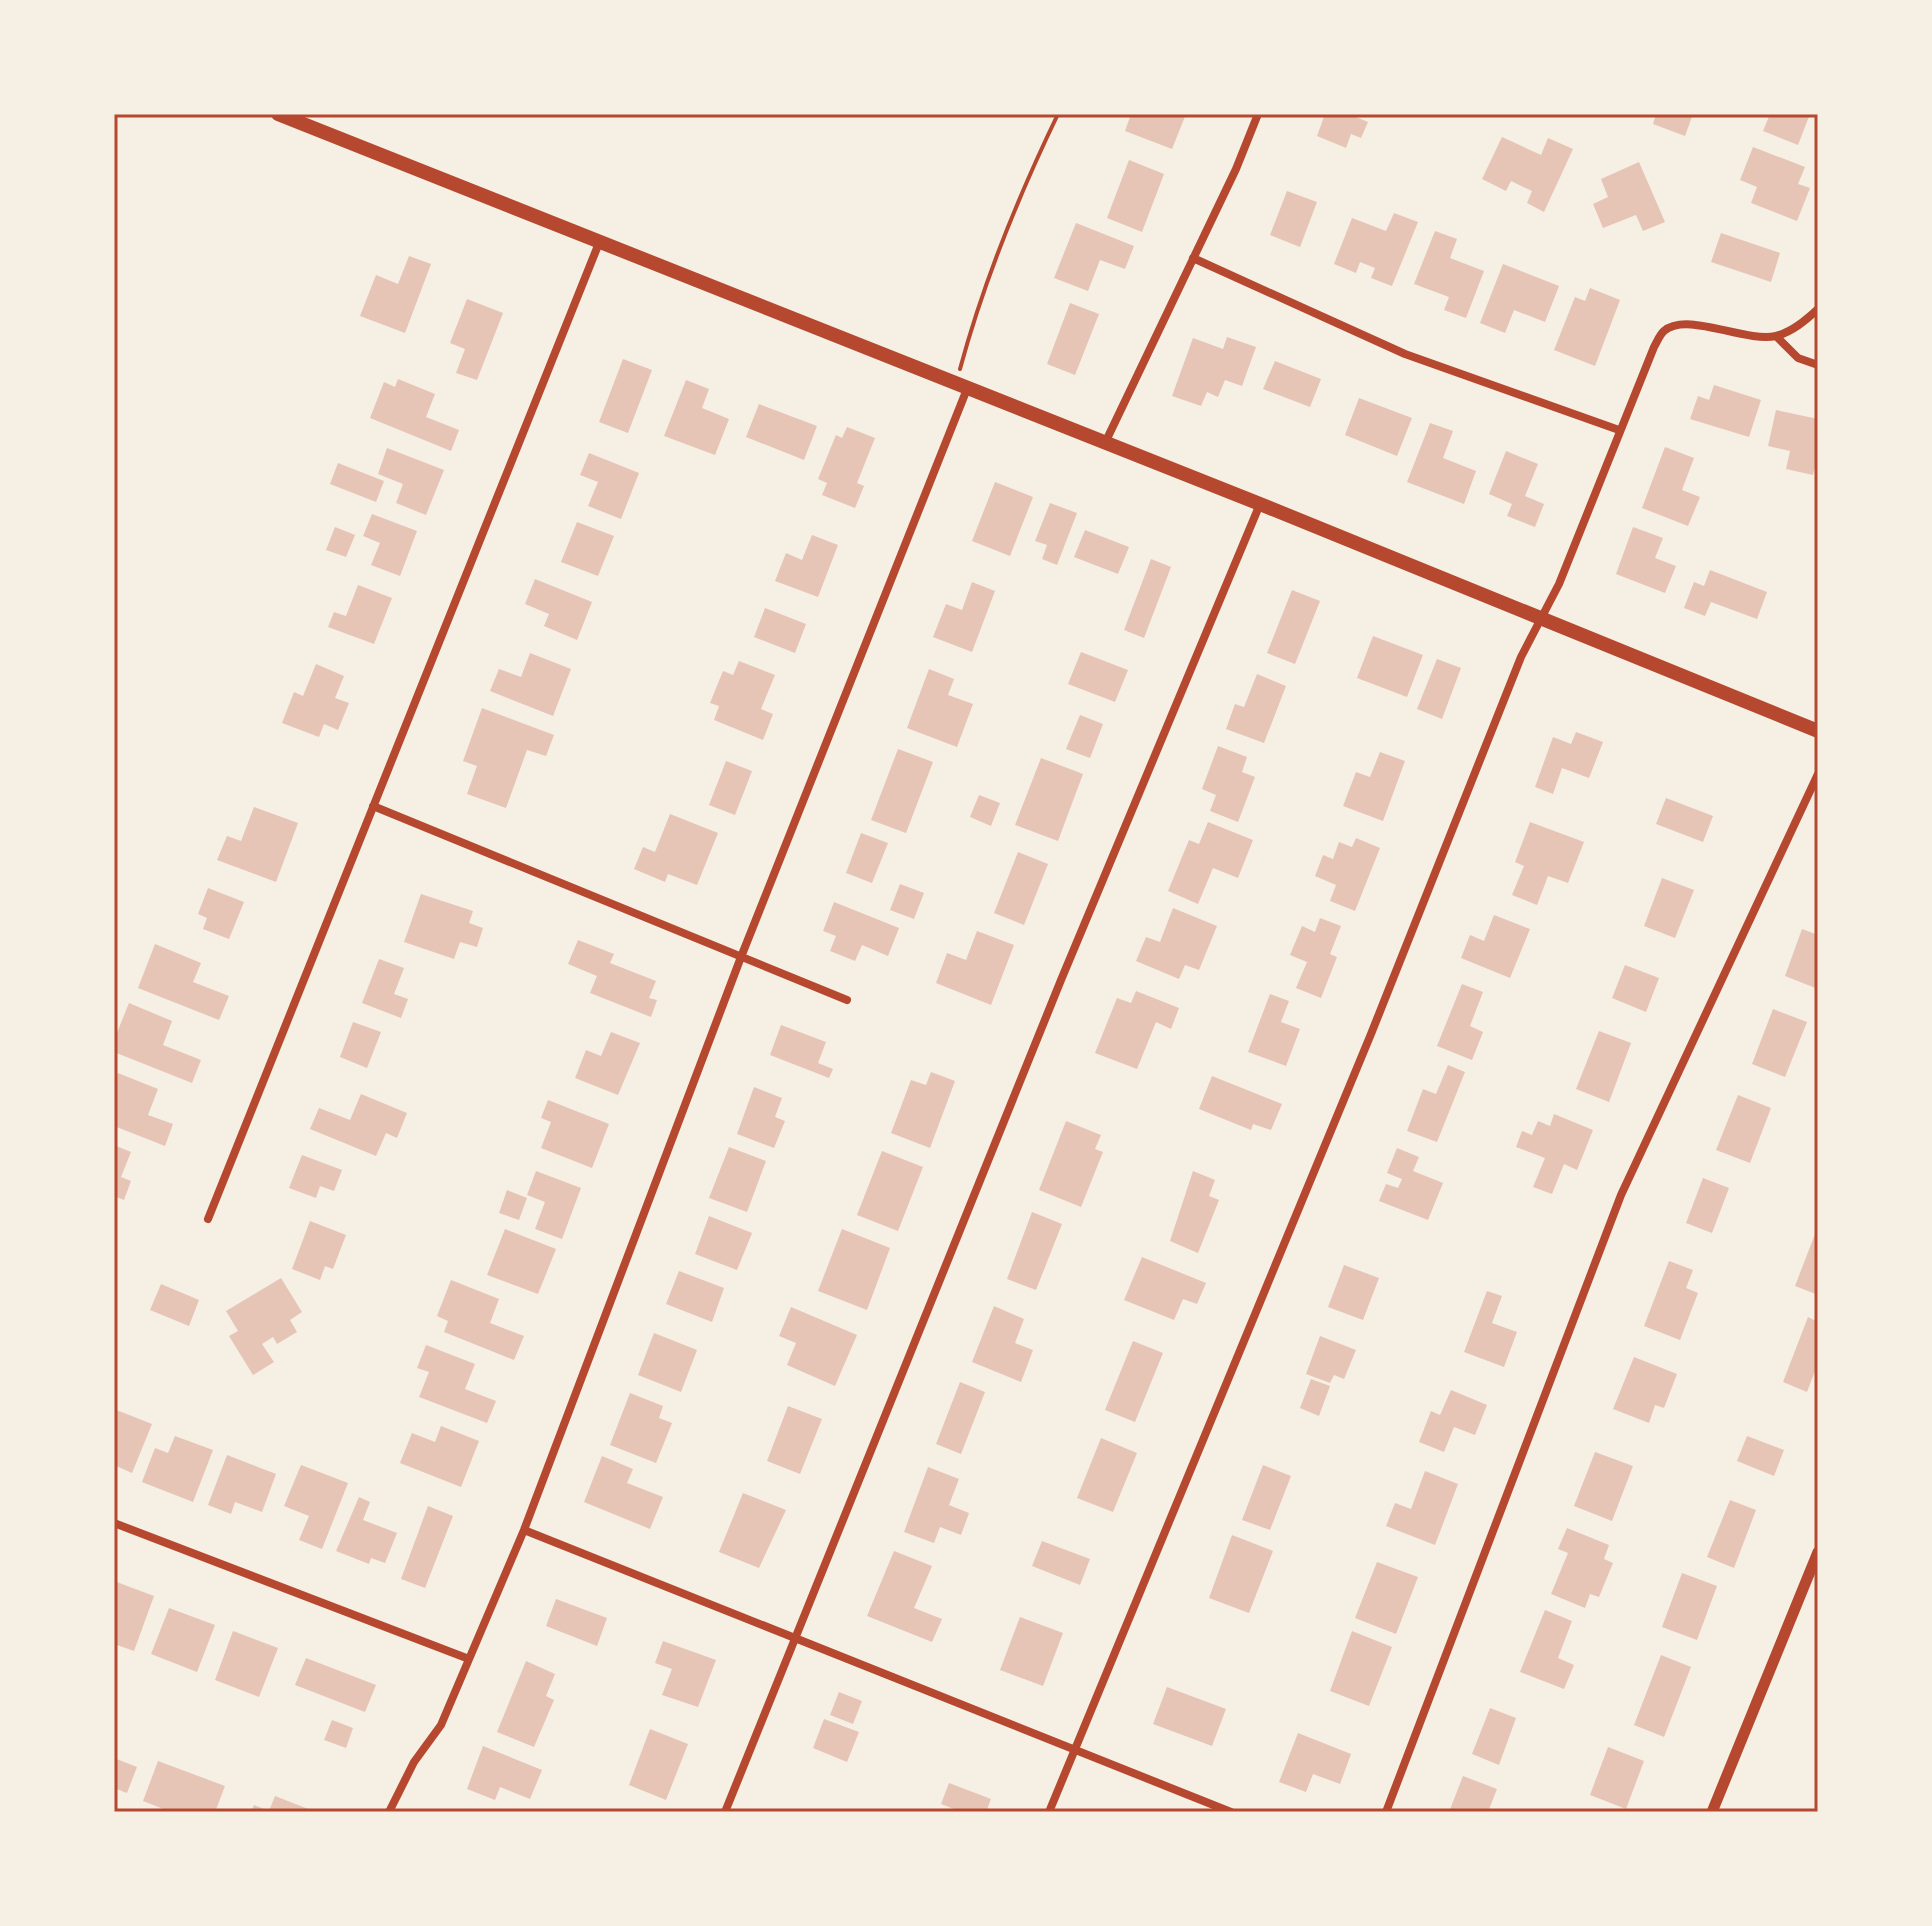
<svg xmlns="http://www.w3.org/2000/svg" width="1932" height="1926" font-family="Manrope,sans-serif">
<rect width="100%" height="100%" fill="#f6efe4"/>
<path fill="#e6c5b7" d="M1131,114H1186L1172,149L1125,131Z
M1325,114H1357L1356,117L1368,122L1361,138L1351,134L1346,148L1317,136Z
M1656,114H1693L1685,136L1653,124Z
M1770,114H1810L1798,145L1763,131Z
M1502,137L1541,155L1548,138L1573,149L1544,212L1527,203L1532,191L1511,181L1506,191L1482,179Z
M1753,147L1805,167L1798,184L1810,188L1797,221L1751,203L1757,187L1740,180Z
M1129,160L1164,174L1142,232L1107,218Z
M1639,162L1665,222L1643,231L1636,215L1603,228L1593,204L1608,197L1601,179Z
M1287,191L1317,202L1300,247L1270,235Z
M1394,213L1418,222L1392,286L1371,278L1375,268L1360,262L1356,273L1334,264L1352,218L1386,231Z
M1076,223L1134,246L1125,269L1100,260L1088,291L1054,278Z
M1435,231L1457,239L1450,258L1484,271L1466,318L1444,310L1449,297L1414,284Z
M1721,233L1780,253L1771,282L1711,262Z
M409,256L431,264L405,333L360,316L376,275L398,284Z
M1503,264L1559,286L1545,322L1514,310L1505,333L1480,323Z
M1590,288L1620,300L1595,366L1554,350L1575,297L1585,301Z
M467,299L503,313L477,380L456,373L465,349L450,343Z
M1070,303L1099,314L1075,375L1047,364Z
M1227,337L1256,347L1242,386L1225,380L1218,397L1207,392L1201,406L1172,396L1193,338L1223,349Z
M623,359L652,370L628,433L599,422Z
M1275,361L1321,379L1310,407L1263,389Z
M398,379L435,394L426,417L459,430L451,451L370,418L384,382L395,387Z
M686,380L709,389L702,408L729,419L715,455L664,436Z
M1714,385L1761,400L1749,437L1690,419L1698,396L1709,400Z
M1359,398L1412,418L1397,456L1345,435Z
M759,404L817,426L804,460L746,437Z
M1776,410L1818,419V455L1813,475L1786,469L1790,451L1768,446Z
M1430,423L1453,431L1443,458L1476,471L1464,504L1407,482Z
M847,427L875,438L857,483L864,486L855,508L822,495L827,483L818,479L836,435L842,438Z
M1665,447L1694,458L1682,490L1700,497L1688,526L1642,508Z
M387,448L444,470L426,515L396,503L403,484L378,474Z
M1506,451L1538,464L1525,496L1544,504L1535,527L1507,516L1512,504L1489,494Z
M589,453L639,473L621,519L588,506L598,482L580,475Z
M338,463L384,481L376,502L330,484Z
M995,482L1033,497L1010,556L972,541Z
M1050,503L1077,513L1057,565L1042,559L1047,545L1035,541Z
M372,514L417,531L400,576L371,565L380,543L363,536Z
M577,522L614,536L598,576L561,562Z
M335,527L355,535L346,557L326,550Z
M1633,527L1663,538L1655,558L1676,566L1665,593L1616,574Z
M1085,530L1129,547L1118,574L1074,557Z
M812,535L838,545L818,597L775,581L786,553L802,560Z
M1151,559L1171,567L1144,638L1124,630Z
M1710,570L1767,592L1757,619L1711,602L1705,616L1684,608L1694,582L1704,586Z
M535,579L592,602L577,640L544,626L549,614L525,604Z
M972,582L995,591L972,652L933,637L946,604L962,610Z
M358,585L392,598L374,644L328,627L334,612L346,616Z
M1292,590L1320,601L1295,664L1267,653Z
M765,608L806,624L795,653L754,637Z
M1373,636L1423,655L1407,697L1357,678Z
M1081,652L1128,670L1115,702L1068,684Z
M530,653L571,669L553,716L490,691L499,669L521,677Z
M1437,659L1461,668L1442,719L1417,709Z
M739,661L775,675L761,709L773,714L763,740L714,720L719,706L710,703L723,671L733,675Z
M316,664L344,676L335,698L349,703L338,730L324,724L319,737L282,723L294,692L303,696Z
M929,669L954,679L948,695L973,704L957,747L907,728Z
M1257,674L1286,686L1264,743L1226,729L1235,704L1244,707Z
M482,708L554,735L546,756L527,750L506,808L467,794L477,766L463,761Z
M1080,715L1103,724L1090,758L1066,749Z
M1576,732L1603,742L1589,778L1562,768L1553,794L1535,787L1553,737L1571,744Z
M1218,746L1247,757L1242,772L1255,777L1238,822L1210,811L1216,795L1202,789Z
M898,749L933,762L906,833L871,820Z
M1380,752L1405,761L1383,821L1343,806L1356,772L1370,777Z
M1041,758L1083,774L1058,841L1015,825Z
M726,761L752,771L735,815L709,805Z
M979,795L1000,803L991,826L970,817Z
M1666,798L1713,816L1703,842L1656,824Z
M254,807L298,823L276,882L217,860L227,836L241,841Z
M670,814L718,833L697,885L668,874L665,882L634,869L643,847L655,852Z
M1208,822L1253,840L1238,878L1213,868L1198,904L1168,891L1189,840L1199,844Z
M1530,822L1584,842L1568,883L1548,876L1537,905L1512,895L1524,866L1515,862Z
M861,833L888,843L872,883L846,873Z
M1356,838L1380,848L1355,911L1330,901L1336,885L1315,876L1323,855L1333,859L1339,842L1352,847Z
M1018,852L1048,864L1024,925L994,913Z
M1662,878L1694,890L1675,938L1644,926Z
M900,884L924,893L914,919L890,910Z
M208,888L244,902L229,939L203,929L207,918L198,914Z
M421,894L473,911L469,923L483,928L477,947L460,942L454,959L404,942Z
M834,902L899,928L888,956L862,945L855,961L830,951L836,936L823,931Z
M1173,908L1217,926L1199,970L1185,965L1179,979L1136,961L1146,937L1160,942Z
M1494,915L1530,929L1510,978L1461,958L1470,935L1484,941Z
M1320,918L1341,926L1330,954L1337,957L1321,998L1296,988L1307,962L1290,955L1302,926L1315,932Z
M1802,929L1818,935V989L1785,976Z
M977,931L1014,945L991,1005L936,983L947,953L966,960Z
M578,940L614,954L610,963L656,981L649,998L657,1000L651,1017L590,993L597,976L568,964Z
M155,944L201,963L193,982L229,996L219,1020L138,988Z
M379,959L404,968L394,994L408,999L401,1018L362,1003Z
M1625,965L1659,978L1646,1012L1612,998Z
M1462,984L1483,992L1470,1026L1483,1032L1472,1060L1437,1046Z
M1136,991L1179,1008L1171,1029L1156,1022L1137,1069L1095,1053L1117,998L1131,1003Z
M1270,994L1289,1001L1281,1022L1300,1029L1286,1066L1248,1052Z
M129,1003L172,1021L163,1045L201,1060L192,1083L114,1052V1040Z
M1773,1009L1807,1022L1785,1077L1752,1064Z
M353,1022L381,1032L367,1068L340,1057Z
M781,1025L826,1042L818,1063L833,1069L829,1078L770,1055Z
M1599,1031L1631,1043L1609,1102L1576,1089Z
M611,1032L640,1043L618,1095L575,1078L586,1050L601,1056Z
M1448,1065L1465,1072L1437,1142L1407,1131L1423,1089L1436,1094Z
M931,1072L955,1081L930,1148L891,1133L911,1080L926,1085Z
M118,1073L158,1089L148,1115L173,1124L165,1146L114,1126V1084Z
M1212,1076L1282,1104L1271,1130L1253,1124L1251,1130L1199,1109Z
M754,1087L782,1098L775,1117L785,1121L774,1148L737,1134Z
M361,1094L407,1113L397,1138L386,1133L376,1156L310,1129L319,1108L350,1120Z
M1738,1095L1771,1108L1750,1163L1716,1150Z
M548,1100L609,1124L592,1168L541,1148L551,1122L541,1118Z
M1554,1114L1593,1130L1577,1170L1564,1164L1552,1194L1533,1187L1545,1158L1516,1147L1522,1131L1532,1135L1538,1121L1550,1126Z
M1066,1121L1101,1135L1095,1149L1103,1152L1081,1207L1039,1190Z
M114,1145L131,1152L121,1177L131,1181L124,1200L114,1196Z
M729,1147L766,1161L747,1212L709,1198Z
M1397,1148L1419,1157L1413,1171L1443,1183L1428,1220L1379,1201L1386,1184L1398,1188L1402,1179L1387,1173Z
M882,1151L923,1167L898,1231L857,1215Z
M302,1155L342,1170L334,1191L320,1186L316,1198L289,1188Z
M536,1171L581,1188L562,1239L535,1229L545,1202L527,1195Z
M1193,1171L1215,1180L1209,1196L1219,1200L1198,1253L1170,1241Z
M1703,1178L1729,1188L1712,1233L1686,1223Z
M507,1190L527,1198L519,1220L499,1213Z
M1032,1212L1062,1224L1036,1290L1007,1279Z
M709,1216L752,1233L737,1270L695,1254Z
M310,1221L346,1235L333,1269L325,1266L320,1280L292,1269Z
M505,1229L556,1249L538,1294L487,1275Z
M842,1229L890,1248L867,1310L818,1291Z
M1815,1234L1818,1236V1295L1795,1286Z
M1142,1257L1206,1283L1197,1304L1183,1299L1174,1320L1124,1300Z
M1669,1261L1693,1270L1686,1288L1698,1293L1680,1340L1644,1326Z
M1344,1265L1379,1278L1363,1320L1328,1307Z
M679,1271L724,1288L712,1322L666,1304Z
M281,1278L302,1312L290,1320L297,1332L277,1344L273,1337L262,1344L274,1362L253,1375L229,1336L238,1331L226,1311Z
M451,1280L499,1299L490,1323L524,1336L514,1360L444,1332L448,1321L437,1316Z
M161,1284L199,1300L189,1326L150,1310Z
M1487,1291L1502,1296L1492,1323L1517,1332L1504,1367L1464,1352Z
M994,1306L1024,1319L1015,1343L1033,1350L1021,1382L972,1362Z
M791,1307L857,1335L835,1386L787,1365L796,1343L779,1336Z
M1808,1317L1818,1322V1363L1807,1392L1783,1382Z
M654,1333L697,1350L681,1392L638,1375Z
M1320,1336L1356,1350L1344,1379L1334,1375L1330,1383L1306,1374Z
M1133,1341L1163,1353L1135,1422L1105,1410Z
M426,1345L475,1364L465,1389L496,1401L487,1423L419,1397L429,1372L417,1368Z
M1634,1357L1677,1374L1664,1408L1655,1405L1649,1423L1613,1409Z
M1311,1379L1330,1386L1319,1416L1300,1408Z
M960,1382L985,1392L961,1454L936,1444Z
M1451,1390L1487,1405L1475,1435L1454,1427L1444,1452L1419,1442L1431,1411L1440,1415Z
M630,1393L663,1406L659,1418L672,1423L656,1463L610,1445Z
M788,1406L822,1419L800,1474L767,1461Z
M114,1409L152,1424L132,1473L114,1465Z
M441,1426L479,1441L461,1487L400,1463L412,1433L435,1442Z
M175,1436L213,1450L193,1502L142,1482L155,1448L168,1453Z
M1747,1436L1784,1450L1774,1476L1737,1461Z
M1101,1438L1137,1453L1113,1512L1077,1498Z
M1595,1452L1633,1466L1612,1521L1574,1506Z
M227,1455L276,1474L262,1512L235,1502L231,1514L208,1505Z
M602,1456L633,1469L627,1483L663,1497L650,1529L584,1502Z
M301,1465L348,1483L322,1549L299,1540L309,1516L284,1506Z
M1263,1465L1291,1476L1270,1530L1242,1520Z
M928,1467L959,1479L949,1505L969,1513L961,1535L940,1527L934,1543L904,1532Z
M1425,1471L1458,1484L1435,1545L1386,1526L1395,1503L1411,1509Z
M743,1493L786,1510L759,1568L719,1552Z
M359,1497L370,1502L363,1520L397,1533L385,1563L371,1558L369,1564L336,1551Z
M1730,1500L1756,1510L1734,1568L1707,1557Z
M428,1506L453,1516L425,1588L401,1579Z
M1567,1528L1609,1545L1604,1559L1613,1563L1599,1597L1590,1594L1585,1608L1551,1594L1568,1553L1558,1549Z
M1232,1535L1273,1551L1249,1613L1209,1598Z
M1042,1541L1090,1559L1080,1585L1032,1566Z
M894,1551L932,1566L914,1608L942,1619L932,1642L867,1616Z
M1377,1562L1418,1577L1396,1634L1355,1618Z
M1682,1573L1717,1586L1697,1640L1662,1627Z
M114,1581L154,1596L134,1651L114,1644Z
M556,1599L607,1618L597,1646L546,1626Z
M169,1608L215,1625L197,1672L151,1654Z
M1545,1610L1572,1621L1558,1658L1574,1665L1564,1689L1520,1672Z
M1020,1617L1063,1633L1043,1686L1000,1670Z
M233,1631L278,1648L259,1697L215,1680Z
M1352,1631L1392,1647L1369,1706L1330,1691Z
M663,1641L716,1660L698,1707L662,1695L672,1669L655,1663Z
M1661,1655L1691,1667L1664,1737L1634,1725Z
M306,1658L376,1685L365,1712L295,1685Z
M526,1661L555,1674L546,1696L554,1700L534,1747L497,1732Z
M1167,1687L1226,1709L1212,1746L1153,1724Z
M839,1692L862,1701L853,1724L830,1715Z
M1490,1708L1516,1718L1499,1765L1472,1754Z
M824,1719L859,1732L847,1762L813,1748Z
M332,1720L353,1728L346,1748L324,1740Z
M650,1729L688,1744L666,1800L629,1785Z
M1298,1733L1351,1754L1340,1784L1313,1774L1306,1792L1279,1782Z
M483,1746L542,1770L530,1799L500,1787L495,1800L467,1789Z
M1608,1747L1644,1761L1626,1809L1590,1795Z
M114,1758L137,1767L127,1793L114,1788Z
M158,1761L225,1786L215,1812H171L143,1801Z
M1463,1776L1497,1789L1488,1812H1449Z
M949,1783L991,1799L986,1812H953L954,1809L941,1804Z
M275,1796L316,1812H251L254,1805L269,1811Z"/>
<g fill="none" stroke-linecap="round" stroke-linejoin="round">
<path stroke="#b5482f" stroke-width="4" d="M960,369C984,280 1018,197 1058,114"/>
<path stroke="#b5482f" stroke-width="8" d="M1193,258L1405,354L1619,430
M1776,336L1798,358L1818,365
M1105,443L1236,169L1258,114
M373,806L847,1000
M208,1219L599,243
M114,1523L469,1659
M524,1530L1231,1812
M389,1812L414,1762L441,1725L524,1530L741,957L967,389
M725,1812L1061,980L1260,504
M1049,1812L1371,1034L1521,657L1559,584L1654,347C1657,342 1660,334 1664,331C1687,311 1745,343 1776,336C1792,332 1806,320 1818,309
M1386,1812L1621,1195L1818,774"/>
<path stroke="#b5482f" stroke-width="11" d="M1712,1812L1818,1552"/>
<path stroke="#b5482f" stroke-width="14" d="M278,114L1260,504L1818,731"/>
</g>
<rect width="1932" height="1926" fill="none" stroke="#f6efe4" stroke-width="232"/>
<rect x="116" y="116" width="1700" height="1694" fill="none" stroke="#b5482f" stroke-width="3"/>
</svg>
